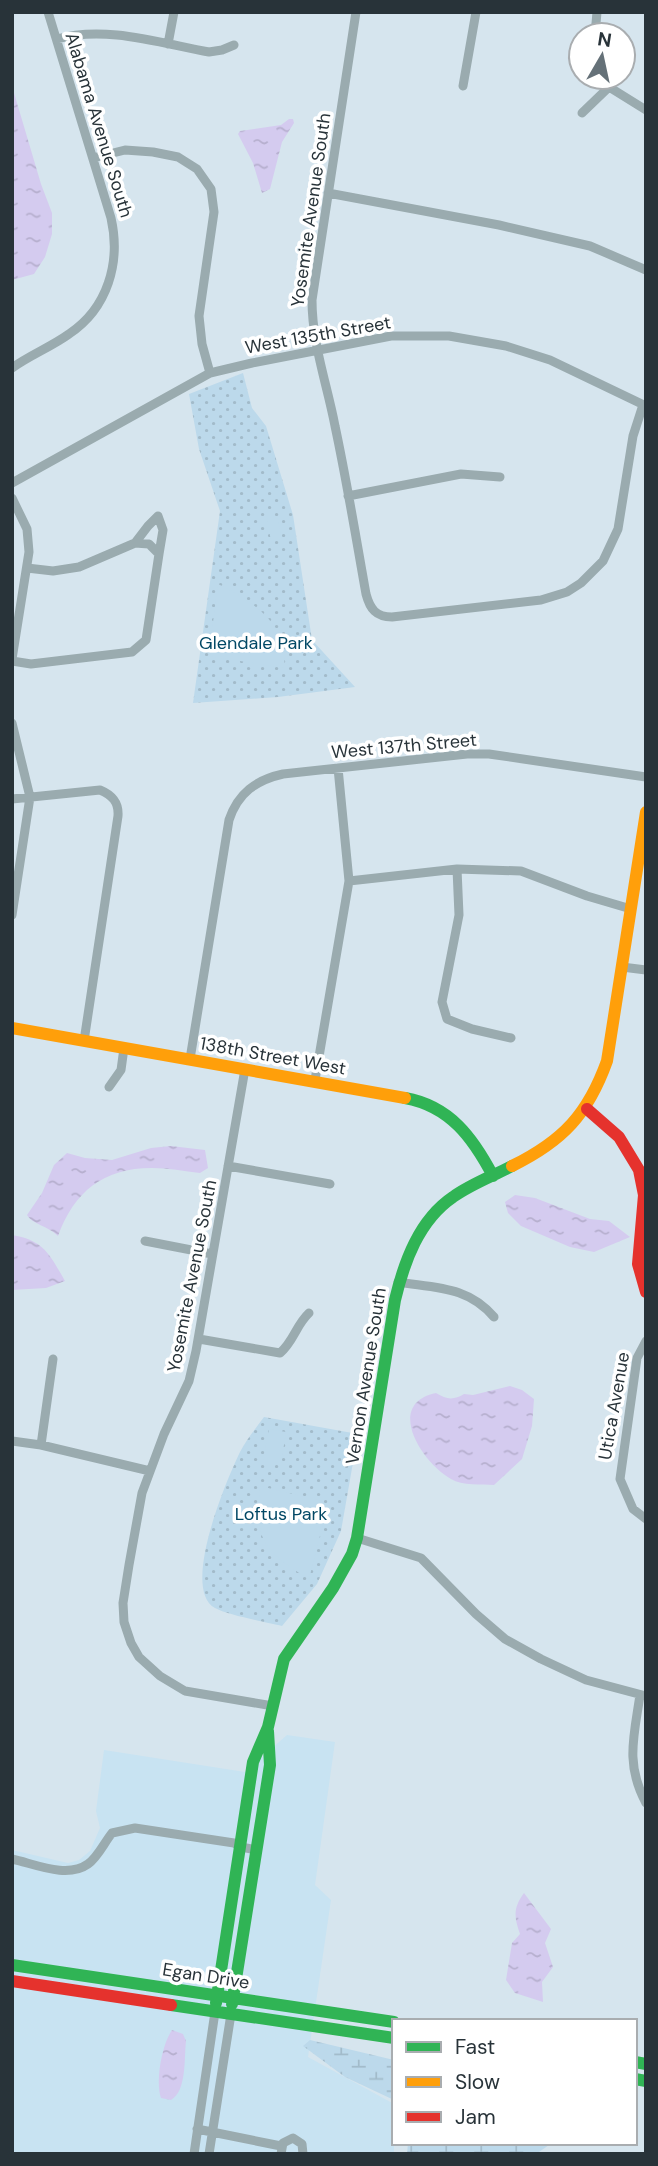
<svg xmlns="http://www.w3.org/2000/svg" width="658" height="2166" font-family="'DM Sans',sans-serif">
<defs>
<pattern id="green-dots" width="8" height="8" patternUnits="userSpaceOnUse" patternTransform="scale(1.75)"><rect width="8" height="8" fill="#bcd9eb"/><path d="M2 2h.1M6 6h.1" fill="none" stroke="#a2bbca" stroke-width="1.8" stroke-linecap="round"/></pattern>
<pattern id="wetland-marsh" width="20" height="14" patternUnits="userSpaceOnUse" patternTransform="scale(1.75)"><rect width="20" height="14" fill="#bcd9eb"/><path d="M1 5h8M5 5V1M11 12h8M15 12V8" fill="none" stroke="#a2bbca"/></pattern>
<pattern id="water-ripples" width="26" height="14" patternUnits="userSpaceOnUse" patternTransform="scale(1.75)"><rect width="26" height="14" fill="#d4cbef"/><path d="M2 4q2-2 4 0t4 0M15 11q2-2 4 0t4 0" fill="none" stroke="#b6afce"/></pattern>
</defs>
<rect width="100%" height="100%" fill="#d6e5ee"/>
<path fill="#c8e3f2" d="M287,1735L335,1742L315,1885L331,1900L308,2057L394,2104V2154H12V1850L68,1863L79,1860L90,1851L100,1828L96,1811L104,1750L245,1772Z"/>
<path fill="url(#green-dots)" d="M243,373L252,408L266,426L293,515L312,640L355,687L278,697L193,703L220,511L199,449L189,394Z
M264,1417L358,1434L341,1531L317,1584L282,1626C266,1622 227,1615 215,1608C180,1589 227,1479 240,1452C246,1440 256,1428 264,1417Z"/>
<path fill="url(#wetland-marsh)" d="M310,2040L394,2060V2100L345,2077L303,2046Z
M408,2143H552L536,2154H407Z"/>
<path fill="#bcd9eb" d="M277,516L282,539L271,541L267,519Z
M218,584C241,595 273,614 282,641C284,649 284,660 285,668L214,657L209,653Z
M269,1429L286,1432L281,1464L263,1461Z
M260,1486L322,1501L327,1508L309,1579C262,1550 255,1541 260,1486Z"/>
<path fill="url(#water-ripples)" d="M12,86L41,184L52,213V234L45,257L34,274L12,280Z
M289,119H293L294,123L282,142L270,189L262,193L253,163L238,134L240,131L281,125Z
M171,1146L205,1150L208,1168L200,1173C184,1171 168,1168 152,1168C103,1168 74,1192 58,1236C48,1226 32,1224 27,1215L42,1193L54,1165L67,1153L85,1158L112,1160L151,1148Z
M515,1195L535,1198L590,1219L609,1221L630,1237L594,1252L570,1247L521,1226L508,1213L505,1202Z
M12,1235C44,1240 50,1255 65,1281L46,1288L12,1290Z
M510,1386L522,1390L534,1399L532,1426L522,1459L494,1485C482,1484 462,1486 451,1479C422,1463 384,1404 436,1393C447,1400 454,1400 464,1394L473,1395Z
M524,1893L551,1929L545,1943L553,1967L542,1982L543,2002L515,1993L506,1980L512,1943L520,1934C514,1917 513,1908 524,1893Z
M172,2030L183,2034L186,2041C184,2058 187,2091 171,2100L161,2098C155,2081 162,2044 172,2030Z"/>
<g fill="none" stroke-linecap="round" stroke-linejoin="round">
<path stroke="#9aabaf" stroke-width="9" d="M356,12L312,300C312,344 327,384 335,426C347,482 356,538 366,594C370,609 376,617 392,617L541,600L567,592L581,583L603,561L618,529L633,436L643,405
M595,35L597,12
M57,39C105,25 160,43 209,52L222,50L234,45
M168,44L174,12
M606,77L609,87
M463,86L476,12
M609,87L646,110
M582,113L609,87
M93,158L125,150L153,152L178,157L197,169L211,189L214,212L199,316L202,344L210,373
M328,193L499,225L590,246L646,270
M12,368C30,355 51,347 69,334C108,308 121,262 111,218L48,12
M12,483L210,373L252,363L391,336H449L506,346L550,360L646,406
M348,496L461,474L500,477
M12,498L27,529L29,552L12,659
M135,543L148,526L158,516L163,530L159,554
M12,661L31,664L132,652L146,640L159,554L149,544L135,543L79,567L53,571L27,568
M12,723L30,797L12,915
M12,799L100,790C112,795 119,802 118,816L84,1041
M457,869L459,915L442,1002L447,1019L472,1029L511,1038
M349,881L457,869L521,871L587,896L631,909
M622,967L646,970
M190,1059L229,820C238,793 256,780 283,774L467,754H489L646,777
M245,1069L196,1351L189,1381L164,1434L142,1493L129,1565L123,1603L124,1622L131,1643L139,1657L160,1676L185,1691L273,1706
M315,1080L349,881L338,768
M109,1087L121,1070L124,1048
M228,1166L330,1184
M145,1241L212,1254
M398,1282C436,1288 468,1286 494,1317
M199,1339L280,1353C294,1341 296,1325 309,1313
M646,1341L637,1358L620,1479L633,1509L646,1519
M12,1441L41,1445L150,1471
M41,1445L53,1359
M357,1538L421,1558L476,1614L505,1639L541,1659L586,1680L646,1696
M640,1695C634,1736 625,1764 646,1803
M12,1859C35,1864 67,1879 88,1864C98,1857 104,1843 112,1833L135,1828L234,1843L241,1847L257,1850
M197,2129L281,2146
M194,2154L215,2012
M209,2154L231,2014
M281,2154L283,2143L293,2138L302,2144L303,2154"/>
<path stroke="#30b455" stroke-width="12" d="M405,1098C450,1106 473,1138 493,1176
M12,1965L394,2022
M216,2003L253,1762L268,1727L284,1659L333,1588L352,1554L357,1538L395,1300C404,1262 419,1220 453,1197C471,1184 493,1176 512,1166
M232,2004L270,1765L268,1731
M171,2005L394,2038
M635,2062L646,2064
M635,2079L646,2081"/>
<path stroke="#ff9f0a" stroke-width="12" d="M12,1028L405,1098
M512,1166C563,1141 588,1114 607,1061L646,812"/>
<path stroke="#e5322d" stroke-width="12" d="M587,1109L619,1137L639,1170L644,1195L638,1264L646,1292
M12,1981L171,2005"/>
</g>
<g text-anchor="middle" stroke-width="7" stroke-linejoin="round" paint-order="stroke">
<g font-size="18" fill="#283339" stroke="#fff">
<text transform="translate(99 125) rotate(73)" y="6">Alabama Avenue South</text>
<text transform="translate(311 210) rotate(-82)" y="6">Yosemite Avenue South</text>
<text transform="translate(318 335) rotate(-10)" y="6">West 135th Street</text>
<text transform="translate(404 746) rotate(-5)" y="6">West 137th Street</text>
<text transform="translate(273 1056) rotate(10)" y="6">138th Street West</text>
<text transform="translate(192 1276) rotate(-79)" y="6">Yosemite Avenue South</text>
<text transform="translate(366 1376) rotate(-81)" y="6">Vernon Avenue South</text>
<text transform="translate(614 1406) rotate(-80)" y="6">Utica Avenue</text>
<text transform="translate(206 1976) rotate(9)" y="6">Egan Drive</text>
</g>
<g font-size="18" fill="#024865" stroke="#fff">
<text x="256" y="649">Glendale Park</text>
<text x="281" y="1520">Loftus Park</text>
</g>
</g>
<rect width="658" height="2166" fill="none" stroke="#283339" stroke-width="28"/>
<rect x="392" y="2019" width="245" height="126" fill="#ffffff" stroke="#a9adb0" stroke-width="2"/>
<rect x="406" y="2042" width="35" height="10" fill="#30b455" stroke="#a9adb0" stroke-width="2"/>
<text x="455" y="2054" font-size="21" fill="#283339">Fast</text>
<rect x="406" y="2077" width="35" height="10" fill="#ff9f0a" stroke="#a9adb0" stroke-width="2"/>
<text x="455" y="2089" font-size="21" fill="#283339">Slow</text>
<rect x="406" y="2112" width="35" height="10" fill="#e5322d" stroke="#a9adb0" stroke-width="2"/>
<text x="455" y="2124" font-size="21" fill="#283339">Jam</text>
<g transform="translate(602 56) rotate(9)"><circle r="33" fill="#ffffff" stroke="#a9adb0" stroke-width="2"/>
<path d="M0-5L12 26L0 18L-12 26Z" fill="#657178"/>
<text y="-10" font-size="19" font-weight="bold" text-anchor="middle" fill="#283339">N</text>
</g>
</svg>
